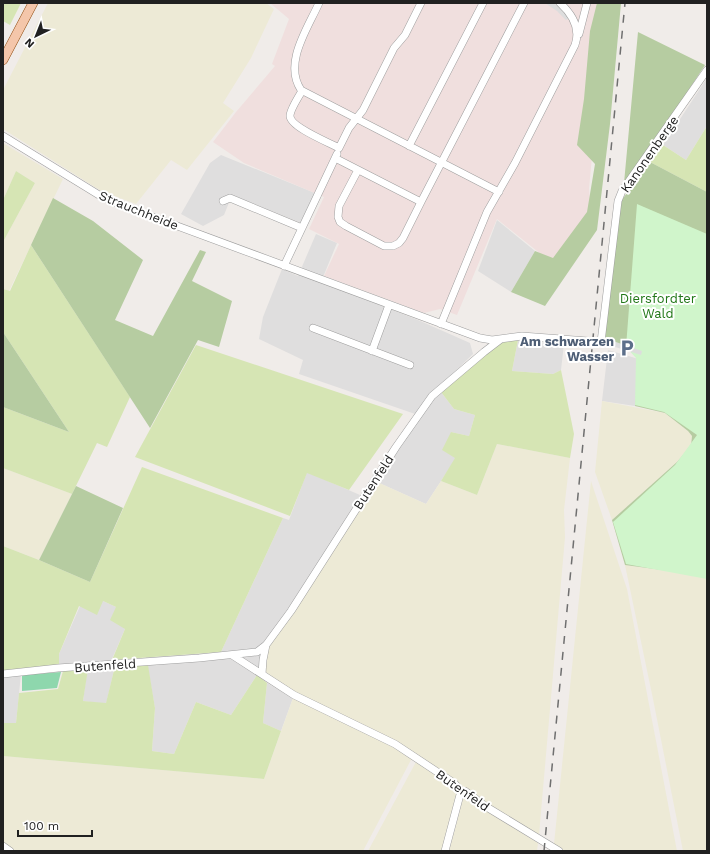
<svg xmlns="http://www.w3.org/2000/svg" width="710" height="854" font-family="'Work Sans',sans-serif">
<rect width="100%" height="100%" fill="#f0ece9"/>
<path fill="#dfdede" d="M707,78V126L686,160L663,145Z
M221,155L315,193L301,223L232,195L224,215L203,226L181,214L210,163Z
M497,220L535,251L511,292L478,271Z
M316,234L337,243L321,282L418,320L470,343L473,354L437,389L441,392L454,409L475,415L469,436L451,432L456,458L426,504L377,482L421,416L299,374L303,360L259,339L263,317L282,269L298,276Z
M518,340L564,344L561,370L553,374L512,371Z
M608,350L642,360L635,406L602,401Z
M307,472L360,495L333,540L287,610L265,642L257,675L231,715L196,702L174,754L152,751L155,708L146,657L221,652L283,518L289,520Z
M103,601L116,607L125,629L112,659L115,666L106,704L83,701L88,664L59,666V654L80,606Z
M3,671L21,674L16,723H3Z
M267,683L293,698L281,731L263,723Z"/>
<path fill="#f0dfde" d="M270,3H606L589,189L592,223L557,267L497,219L457,315L440,309L424,313L324,276L339,244L309,229L324,197L244,163L213,142L236,112L275,66L272,64L289,19Z"/>
<path fill="#edead6" d="M48,3H266L274,9L251,58L223,103L234,111L187,170L171,160L136,204L101,191L3,129V90Z
M3,143L63,179L9,291L3,289V242L35,183L16,171L3,200Z
M602,401L665,413L688,431L692,436L691,446L677,462L612,520L595,472Z
M497,444L570,458L564,510L565,537L539,835L484,802L412,751L293,691L269,676L265,670L267,652L271,642L377,482L426,504L441,481L477,495Z
M3,468L72,494L39,560L3,546Z
M591,481L627,589L677,851H565L554,844Z
M625,565L707,576V851H683L653,699Z
M293,698L389,744L412,758L363,851H16L3,842V756L264,779Z
M417,760L454,785L458,792L443,851H368Z
M468,796L486,810L538,843L537,851H449L463,799Z"/>
<path fill="#d6e5b4" d="M3,3H21L10,25L3,21Z
M707,126V192L650,162L663,145L686,160Z
M16,171L35,183L3,242V200Z
M31,245L130,397L107,447L97,443L72,494L3,468V407L69,432L3,332V289L10,291Z
M510,340H518L512,371L553,374L561,370L574,434L570,458L497,444L477,495L441,481L455,458L442,450L451,432L469,436L475,415L454,409L441,392L499,344Z
M196,345L403,414L349,490L307,473L290,516L135,457Z
M142,467L283,518L221,652L112,660L125,629L110,620L116,607L103,601L97,615L79,606L59,654V666L3,671V546L39,560L90,582Z
M148,665L155,708L152,751L174,754L196,702L231,715L257,675L267,683L263,723L281,731L264,779L3,756V723H16L19,693L58,689L63,671L88,669L83,701L106,703L115,666Z"/>
<path fill="#b6cca1" d="M597,3H621L610,124L597,230L545,306L511,292L535,251L553,258L587,212L595,164L577,145L584,99L590,31Z
M638,32L705,65L639,166L624,183Z
M650,162L707,192V576L625,565L612,520L677,462L691,446L692,436L688,431L665,413L635,406L642,354L604,342L621,201Z
M53,198L93,221L143,260L115,320L153,336L200,250L206,252L192,281L232,301L219,347L198,340L150,428L31,245Z
M3,332L69,432L3,407Z
M76,486L123,508L90,582L39,560Z"/>
<path fill="#d0f5cb" d="M637,204L707,234V579L626,564L613,522L675,465L697,435L664,412L635,405L636,358L626,347Z"/>
<path fill="#8ed7ad" d="M61,672L57,688L22,691V675Z"/>
<path fill="#ddd" d="M545,3H553L557,5L569,18L566,20L557,11Z
M613,341L642,351L641,355L612,346Z"/>
<g fill="none" stroke-linecap="round" stroke-linejoin="round">
<g stroke="#9e9e9e" stroke-width="8">
<path id="minor" d="M319,3C308,28 283,63 301,90L499,192
M579,34L587,3
M302,91C299,96 290,110 290,116C290,127 330,143 339,148L349,128L363,110L394,48L405,35L421,3
M3,136L99,195L126,207L480,338L492,340L522,336L601,342L618,201L622,191L707,70
M409,146L483,3
M335,158L421,202L524,3
M358,170L339,206L338,217L340,222L346,226L384,246H393L399,243L403,238L421,202
M223,201L230,198L302,228L284,266
M302,228L337,154
M441,324L487,212L515,163L575,45C581,28 572,14 560,3
M313,328L410,365
M372,351L389,305
M232,655L294,695L395,744L454,783L461,791H465L485,806L559,851
M3,674L58,668L199,658L257,652L266,645L291,611L396,447L432,396L484,352L501,339
M262,674L263,660L266,645
M3,846L10,851
M445,851L461,791"/>
</g>
<g stroke="#904b0e" stroke-width="10">
<path id="major" d="M3,60L33,3"/>
</g>
<use href="#minor" stroke="#fff" stroke-width="7"/>
<use href="#major" stroke="#f4c6aa" stroke-width="9"/>
<path stroke="#6f6f6f" stroke-width="1.5" stroke-dasharray="8 8" stroke-linecap="butt" d="M544,851L625,3"/>
</g>
<defs>
<g id="parking-bare" transform="scale(1.38)"><path d="M-3.5-5.5H1a3.5 3.5 0 0 1 0 7H-1V5.5H-3.5ZM-1-3.4V-.6H.8a1.4 1.4 0 0 0 0-2.8Z" fill="#5c6f8a" stroke="#fff" stroke-width="2.5" paint-order="stroke"/></g>
</defs>
<g fill-rule="evenodd">
<use href="#parking-bare" x="627" y="348"/>
</g>
<g text-anchor="middle" stroke-width="4" stroke-linejoin="round" paint-order="stroke">
<g font-size="13" fill="#212121" stroke="#fff">
<text transform="translate(649 154) rotate(-55)" y="5">Kanonenberge</text>
<text transform="translate(139 210) rotate(22)" y="5">Strauchheide</text>
<text transform="translate(373 482) rotate(-57)" y="5">Butenfeld</text>
<text transform="translate(105 665) rotate(-4)" y="5">Butenfeld</text>
<text transform="translate(463 790) rotate(35)" y="5">Butenfeld</text>
</g>
<g font-size="13" fill="#217717" stroke="#fff">
<text x="658" y="303">Diersfordter<tspan x="658" dy="15">Wald</tspan></text>
</g>
<g font-size="13" font-weight="bold" fill="#4e5e75" stroke="#fff" text-anchor="end">
<text x="614" y="346">Am schwarzen<tspan x="614" dy="15">Wasser</tspan></text>
</g>
</g>
<rect width="710" height="854" fill="none" stroke="#212121" stroke-width="8"/>
<g transform="translate(36 36) rotate(223)" stroke="#ffffff" stroke-width="3" paint-order="stroke">
<path d="M0-3L7 15L0 10L-7 15Z" fill="#212121"/>
<text y="-6" font-size="11" font-weight="bold" text-anchor="middle" fill="#212121">N</text>
</g>
<path d="M18 830v6h74v-6" fill="none" stroke="#212121" stroke-width="2"/>
<text x="24" y="830" font-size="12" fill="#212121" stroke="#ffffff" stroke-width="3" paint-order="stroke">100 m</text>
</svg>
